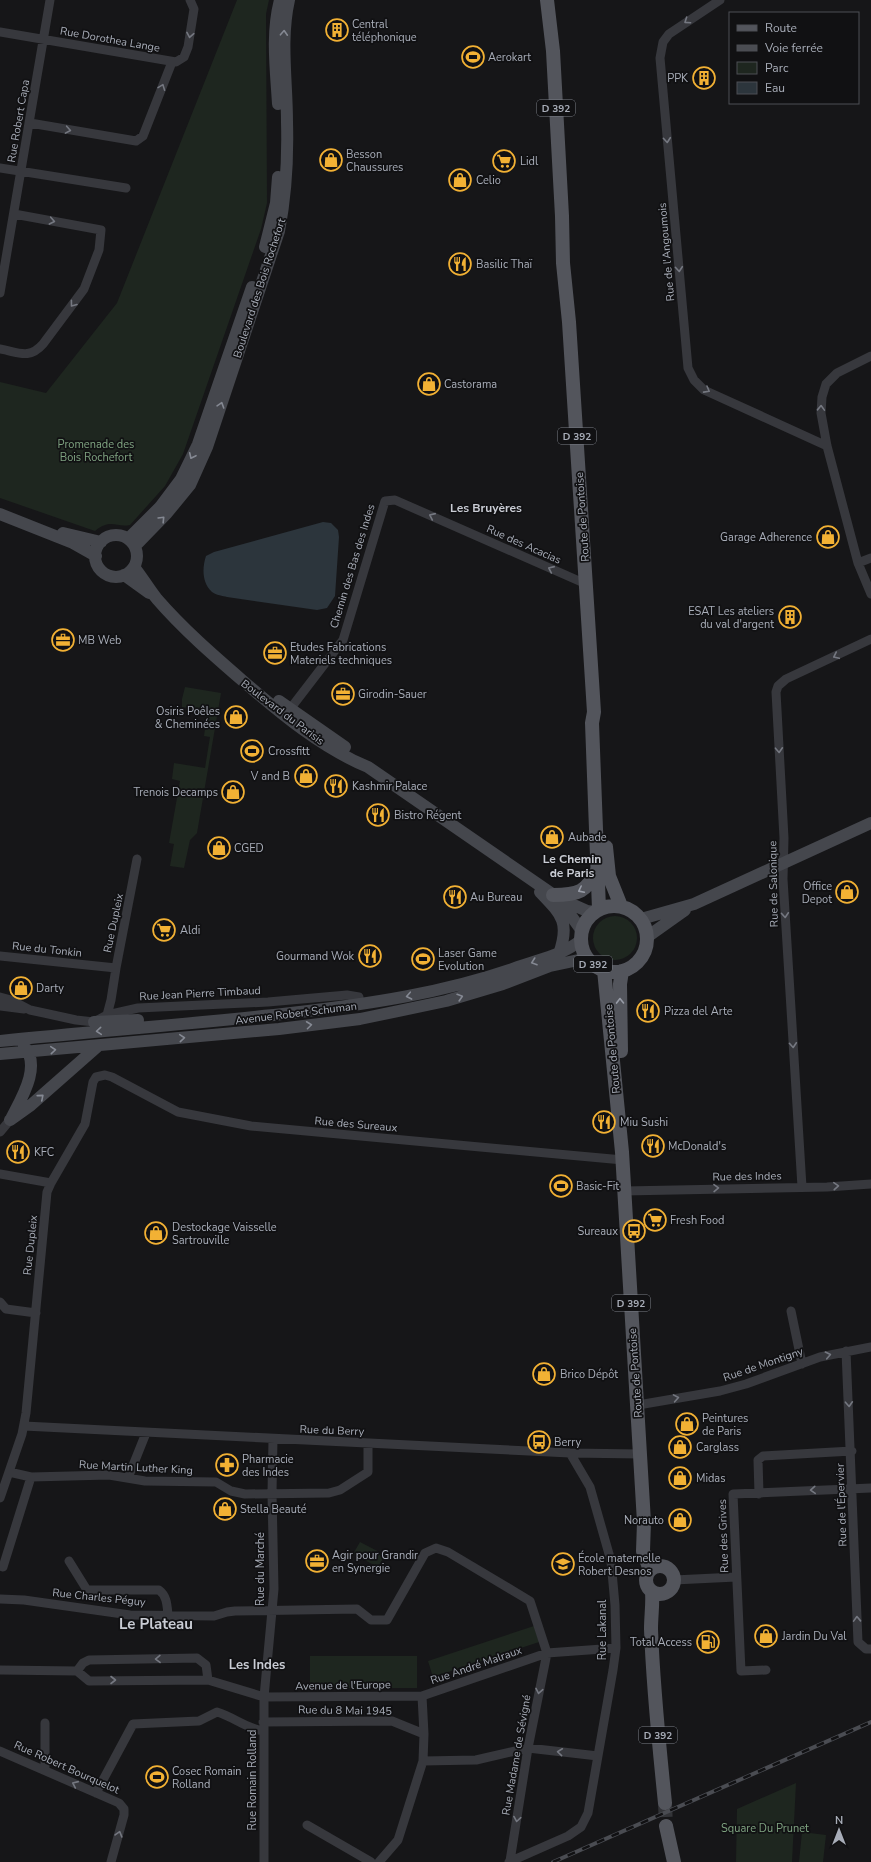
<svg xmlns="http://www.w3.org/2000/svg" width="871" height="1862" font-family="'Nunito Sans',sans-serif">
<rect width="100%" height="100%" fill="#161618"/>
<path fill="#1e261f" d="M237,0H269L266,14L267,203L261,229L183,454L165,486L130,525C116,528 111,518 95,531L0,498V382L46,393L117,303Z
M185,687L221,693L197,833L190,840L184,868L170,866L174,844L169,843L180,781L172,779L174,763L205,768L210,737L204,736L207,714L202,710L182,707V699Z
M593 938a22 22 0 1 1 44 0a22 22 0 1 1-44 0Z
M360,1542L385,1555L378,1567L353,1554Z
M534,1626L539,1642L433,1677L428,1661Z
M310,1656H417V1688H310Z
M796,1783L792,1862H736L737,1809Z
M802,1832L826,1835L823,1862H799Z"/>
<path fill="#2c353c" d="M323,522L331,523L338,530L339,537L335,596L327,608L317,610L227,597C223,596 216,595 212,592C202,583 202,568 206,556L214,552Z"/>
<g fill="none" stroke-linecap="round" stroke-linejoin="round">
<path stroke="#333438" stroke-width="14" stroke-dasharray="14 7" stroke-linecap="butt" d="M665,1803L666,1826"/>
<path stroke="#37383d" stroke-width="9" d="M720,0L669,34L663,42L660,58L688,368L694,380L704,390L827,446
M0,32L176,62L184,57L188,47L194,9L190,0
M30,123L136,141L143,136L172,62
M0,168L126,188
M0,293L50,0
M0,349C18,352 29,360 43,344L84,289L99,250L101,230L14,214
M871,356L837,373L826,384L822,397L821,413L827,446L858,563L871,594
M858,563L871,558
M287,713L343,640L385,501L395,500L586,584
M0,956L116,968
M0,997L11,1000L30,1010L76,1020L94,1022L107,1015L138,1008L268,1002L347,995L359,997
M0,1006L24,1009
M107,1015L111,1000L116,968L137,859
M0,1132L10,1120
M0,1174L51,1183
M802,1187L783,879L784,838L776,692L778,686L786,679L871,639
M624,1191L827,1187L871,1184
M0,1302L6,1309L36,1313
M791,1311L802,1364
M846,1351L858,1642L866,1649H871
M638,1405L720,1391L746,1384L820,1357L871,1347
M24,1426L570,1453L640,1454
M9,1472L31,1477
M128,1478L146,1433
M759,1494L758,1460L763,1456L852,1451
M0,1498L22,1434L26,1413L47,1192L51,1183L85,1124L93,1082L96,1077L105,1075L112,1077L178,1112L251,1126L623,1160
M69,1561L87,1590H159C167,1596 167,1605 168,1615
M0,1566L3,1567L31,1477L109,1475L145,1481L216,1482L231,1491L245,1494L329,1493L340,1490L368,1472V1443
M674,1580L736,1577
M0,1599L24,1600L130,1615L214,1616L227,1612L235,1611L357,1609L371,1620H387L425,1553L436,1548L448,1552L530,1601L547,1653L616,1648
M0,1670L77,1671L89,1681L208,1680L264,1697L422,1696
M766,1670L741,1671L733,1494L871,1488
M77,1671L83,1663L89,1660L197,1658L206,1665L208,1680
M263,1722L392,1721L424,1734
M45,1723V1770
M0,1751L119,1803L124,1809V1815L111,1862
M423,1761L476,1760L528,1748L598,1756
M96,1793L133,1724L199,1721L217,1712C234,1717 245,1728 263,1731
M307,1825L371,1862
M264,1862V1697L274,1589L272,1493L273,1439
M379,1862L398,1840L423,1761L424,1734L422,1696L547,1653L528,1748L510,1861
M509,1862L568,1836L581,1827L588,1813L613,1670L616,1648L615,1605L611,1561L590,1487L570,1453"/>
<path stroke="#45474d" stroke-width="12" d="M278,104C276,70 271,34 280,0
M265,247L276,203L278,177
M0,514L73,543L96,556
M63,533L101,542
M95 556a21 21 0 1 1 42 0a21 21 0 1 1-42 0Z
M128,539L160,507L181,479L198,444L252,287
M135,546L167,513L190,485L207,447L279,231C286,195 288,158 287,122C287,81 280,40 289,0
M134,567C142,577 149,589 157,599C183,629 213,655 243,681C281,714 322,748 368,767L558,898L587,911L594,912
M124,575L149,593
M279,701L345,747
M540,892C562,915 570,922 559,954
M559,899L582,931
M641,919L694,904L871,823
M647,937L685,910
M94,1022L138,1020
M0,1041C97,1031 194,1024 291,1013C368,1004 445,993 518,967C540,959 563,955 581,940
M0,1054L279,1029L360,1019L446,1001L503,984L550,966L588,958
M11,1119C21,1099 42,1066 24,1046
M10,1120L31,1105L98,1046"/>
<path stroke="#53555c" stroke-width="14" d="M547,0L553,51L562,216L563,263L569,322L594,712L592,723L599,909
M606,847L609,876L621,906
M553,895C579,895 586,892 598,869
M581 939a33 33 0 1 1 66 0a33 33 0 1 1-66 0Z
M604,970L622,1152L644,1522L643,1551L650,1570
M621,1051L620,984L622,971
M646 1580a14 14 0 1 1 28 0a14 14 0 1 1-28 0Z
M652,1592C653,1604 651,1616 651,1629C653,1687 659,1745 665,1803
M666,1826L674,1862"/>
<g stroke="#4a4c52" stroke-width="4">
<path id="rail" d="M553,1862L871,1722"/>
</g>
<use href="#rail" stroke="#111113" stroke-width="2.5" stroke-dasharray="8" stroke-linecap="butt"/>
</g>
<defs><path id="oneway-chevron" d="M-2-3.5L2.5 0L-2 3.5" fill="none" stroke-width="1.6" stroke-linecap="round" stroke-linejoin="round"/></defs>
<g stroke="#757881">
<use href="#oneway-chevron" transform="translate(687 21) rotate(146)"/>
<use href="#oneway-chevron" transform="translate(190 35) rotate(100)"/>
<use href="#oneway-chevron" transform="translate(162 87) rotate(-69)"/>
<use href="#oneway-chevron" transform="translate(68 130) rotate(10)"/>
<use href="#oneway-chevron" transform="translate(667 140) rotate(85)"/>
<use href="#oneway-chevron" transform="translate(52 221) rotate(11)"/>
<use href="#oneway-chevron" transform="translate(679 269) rotate(85)"/>
<use href="#oneway-chevron" transform="translate(73 304) rotate(127)"/>
<use href="#oneway-chevron" transform="translate(707 390) rotate(29)"/>
<use href="#oneway-chevron" transform="translate(821 408) rotate(-88)"/>
<use href="#oneway-chevron" transform="translate(432 516) rotate(-156)"/>
<use href="#oneway-chevron" transform="translate(551 569) rotate(-156)"/>
<use href="#oneway-chevron" transform="translate(836 656) rotate(155)"/>
<use href="#oneway-chevron" transform="translate(779 750) rotate(87)"/>
<use href="#oneway-chevron" transform="translate(785 915) rotate(86)"/>
<use href="#oneway-chevron" transform="translate(793 1045) rotate(86)"/>
<use href="#oneway-chevron" transform="translate(836 1186) rotate(-4)"/>
<use href="#oneway-chevron" transform="translate(716 1188) rotate(-1)"/>
<use href="#oneway-chevron" transform="translate(828 1355) rotate(-12)"/>
<use href="#oneway-chevron" transform="translate(676 1398) rotate(-10)"/>
<use href="#oneway-chevron" transform="translate(849 1404) rotate(87)"/>
<use href="#oneway-chevron" transform="translate(813 1490) rotate(176)"/>
<use href="#oneway-chevron" transform="translate(857 1619) rotate(-92)"/>
<use href="#oneway-chevron" transform="translate(158 1659) rotate(179)"/>
<use href="#oneway-chevron" transform="translate(113 1680)"/>
<use href="#oneway-chevron" transform="translate(539 1691) rotate(101)"/>
<use href="#oneway-chevron" transform="translate(560 1752) rotate(-174)"/>
<use href="#oneway-chevron" transform="translate(75 1784) rotate(-156)"/>
<use href="#oneway-chevron" transform="translate(517 1819) rotate(99)"/>
<use href="#oneway-chevron" transform="translate(119 1834) rotate(-74)"/>
</g>
<g stroke="#858993">
<use href="#oneway-chevron" transform="translate(284 33) rotate(-87)"/>
<use href="#oneway-chevron" transform="translate(221 405) rotate(-72)"/>
<use href="#oneway-chevron" transform="translate(192 456) rotate(115)"/>
<use href="#oneway-chevron" transform="translate(162 519) rotate(-46)"/>
<use href="#oneway-chevron" transform="translate(534 962) rotate(161)"/>
<use href="#oneway-chevron" transform="translate(409 996) rotate(169)"/>
<use href="#oneway-chevron" transform="translate(460 997) rotate(-17)"/>
<use href="#oneway-chevron" transform="translate(309 1025) rotate(-7)"/>
<use href="#oneway-chevron" transform="translate(99 1031) rotate(175)"/>
<use href="#oneway-chevron" transform="translate(182 1038) rotate(-5)"/>
<use href="#oneway-chevron" transform="translate(53 1050) rotate(-5)"/>
<use href="#oneway-chevron" transform="translate(41 1097) rotate(-41)"/>
</g>
<g stroke="#979ba6">
<use href="#oneway-chevron" transform="translate(581 890) rotate(153)"/>
<use href="#oneway-chevron" transform="translate(620 1001) rotate(-91)"/>
</g>
<defs>
<g id="building-ring" transform="scale(1.15)"><circle r="9.5" fill="#111113" stroke="#f2b134" stroke-width="1.5"/><path d="M-4-6H4V6H1V3H-1V6H-4ZM-2.5-4.3h1.7v1.8h-1.7ZM.8-4.3h1.7v1.8H.8ZM-2.5-1h1.7V.8h-1.7ZM.8-1h1.7V.8H.8Z" fill="#f2b134"/></g>
<g id="stadium-ring" transform="scale(1.15)"><circle r="9.5" fill="#111113" stroke="#f2b134" stroke-width="1.5"/><path d="M0-5a6.5 5 0 1 0 0 10a6.5 5 0 1 0 0-10ZM-3.5-1.8h7v3.6h-7Z" fill="#f2b134"/></g>
<g id="shop-ring" transform="scale(1.15)"><circle r="9.5" fill="#111113" stroke="#f2b134" stroke-width="1.5"/><path d="M-5-2.5h2.3a2.7 3.5 0 0 1 5.4 0H5L5.5 6h-11ZM-1.5-2.5h3a1.5 2.3 0 0 0-3 0Z" fill="#f2b134"/></g>
<g id="supermarket-ring" transform="scale(1.15)"><circle r="9.5" fill="#111113" stroke="#f2b134" stroke-width="1.5"/><path d="M-6-5.5h2.5l.6 2H6L4.5 2H-2.5L-4.4-4H-6ZM-1.5 3.2a1.3 1.3 0 1 0 .1 0ZM3 3.2a1.3 1.3 0 1 0 .1 0Z" fill="#f2b134"/></g>
<g id="restaurant-ring" transform="scale(1.15)"><circle r="9.5" fill="#111113" stroke="#f2b134" stroke-width="1.5"/><path d="M-5-6h1v4h1v-4h1v4h1v-4h1v5L-1.5 .5V6h-2V.5L-5-1ZM5-6V6H3V1.5H1.5Q1.5-4 5-6Z" fill="#f2b134"/></g>
<g id="office-ring" transform="scale(1.15)"><circle r="9.5" fill="#111113" stroke="#f2b134" stroke-width="1.5"/><path d="M-6-3h4V-5.5h4V-3h4V5H-6ZM-1-4.5V-3h2v-1.5ZM-6 0V1H6V0Z" fill="#f2b134"/></g>
<g id="bus-ring" transform="scale(1.15)"><circle r="9.5" fill="#111113" stroke="#f2b134" stroke-width="1.5"/><path d="M-5-6H5V4H4V6H2V4H-2V6H-4V4H-5ZM-3.5-4V0h7V-4ZM-3.5 1.2v1.5H-2V1.2ZM2 1.2v1.5H3.5V1.2Z" fill="#f2b134"/></g>
<g id="pharmacy-ring" transform="scale(1.15)"><circle r="9.5" fill="#111113" stroke="#f2b134" stroke-width="1.5"/><path d="M-2-6h4v4h4v4h-4v4h-4v-4h-4v-4h4Z" fill="#f2b134"/></g>
<g id="school-ring" transform="scale(1.15)"><circle r="9.5" fill="#111113" stroke="#f2b134" stroke-width="1.5"/><path d="M0-5L7-2L0 1L-7-2ZM-4 1L0 2.5L4 1V4Q0 6-4 4Z" fill="#f2b134"/></g>
<g id="fuel-ring" transform="scale(1.15)"><circle r="9.5" fill="#111113" stroke="#f2b134" stroke-width="1.5"/><path d="M-5.5-6h7V0h2V4h1.3V-2.5L3-4.5l.8-.8L6-3V5H2.5V1h-1V6h-7ZM-4.2-4.7v3.2H.2V-4.7Z" fill="#f2b134"/></g>
</defs>
<g fill-rule="evenodd">
<use href="#building-ring" x="337" y="30"/>
<use href="#stadium-ring" x="473" y="57"/>
<use href="#building-ring" x="704" y="78"/>
<use href="#shop-ring" x="331" y="160"/>
<use href="#supermarket-ring" x="504" y="161"/>
<use href="#shop-ring" x="460" y="180"/>
<use href="#restaurant-ring" x="460" y="264"/>
<use href="#shop-ring" x="429" y="384"/>
<use href="#shop-ring" x="828" y="537"/>
<use href="#building-ring" x="790" y="617"/>
<use href="#office-ring" x="63" y="640"/>
<use href="#office-ring" x="275" y="653"/>
<use href="#office-ring" x="343" y="694"/>
<use href="#shop-ring" x="236" y="717"/>
<use href="#stadium-ring" x="252" y="751"/>
<use href="#shop-ring" x="306" y="776"/>
<use href="#restaurant-ring" x="336" y="786"/>
<use href="#shop-ring" x="233" y="792"/>
<use href="#restaurant-ring" x="378" y="815"/>
<use href="#shop-ring" x="552" y="837"/>
<use href="#shop-ring" x="219" y="848"/>
<use href="#shop-ring" x="847" y="892"/>
<use href="#restaurant-ring" x="455" y="897"/>
<use href="#supermarket-ring" x="164" y="930"/>
<use href="#restaurant-ring" x="370" y="956"/>
<use href="#stadium-ring" x="423" y="959"/>
<use href="#shop-ring" x="21" y="988"/>
<use href="#restaurant-ring" x="648" y="1011"/>
<use href="#restaurant-ring" x="604" y="1122"/>
<use href="#restaurant-ring" x="653" y="1146"/>
<use href="#restaurant-ring" x="18" y="1152"/>
<use href="#stadium-ring" x="561" y="1186"/>
<use href="#supermarket-ring" x="655" y="1220"/>
<use href="#bus-ring" x="634" y="1231"/>
<use href="#shop-ring" x="156" y="1233"/>
<use href="#shop-ring" x="544" y="1374"/>
<use href="#shop-ring" x="687" y="1424"/>
<use href="#bus-ring" x="539" y="1442"/>
<use href="#shop-ring" x="680" y="1447"/>
<use href="#pharmacy-ring" x="227" y="1465"/>
<use href="#shop-ring" x="680" y="1478"/>
<use href="#shop-ring" x="225" y="1509"/>
<use href="#shop-ring" x="680" y="1520"/>
<use href="#office-ring" x="317" y="1561"/>
<use href="#school-ring" x="563" y="1564"/>
<use href="#shop-ring" x="766" y="1636"/>
<use href="#fuel-ring" x="708" y="1642"/>
<use href="#stadium-ring" x="157" y="1777"/>
</g>
<g text-anchor="middle" stroke-width="3.5" stroke-linejoin="round" paint-order="stroke">
<g fill="#111113" stroke="#7b7e86" stroke-width="1">
<rect x="537" y="100" width="38" height="16" rx="3"/>
<rect x="558" y="428" width="38" height="16" rx="3"/>
<rect x="574" y="956" width="38" height="16" rx="3"/>
<rect x="612" y="1295" width="38" height="16" rx="3"/>
<rect x="639" y="1727" width="38" height="16" rx="3"/>
</g>
<g font-size="10" font-weight="bold" fill="#a8adb8">
<text x="556" y="112">D 392</text>
<text x="577" y="440">D 392</text>
<text x="593" y="968">D 392</text>
<text x="631" y="1307">D 392</text>
<text x="658" y="1739">D 392</text>
</g>
<g font-size="11" fill="#a8adb8" stroke="#111113" text-anchor="start">
<text x="352" y="28">Central<tspan x="352" dy="13">téléphonique</tspan></text>
<text x="488" y="61">Aerokart</text>
<text x="688" y="82" text-anchor="end">PPK</text>
<text x="346" y="158">Besson<tspan x="346" dy="13">Chaussures</tspan></text>
<text x="520" y="165">Lidl</text>
<text x="476" y="184">Celio</text>
<text x="476" y="268">Basilic Thaï</text>
<text x="444" y="388">Castorama</text>
<text x="812" y="541" text-anchor="end">Garage Adherence</text>
<text x="774" y="615" text-anchor="end">ESAT Les ateliers<tspan x="774" dy="13">du val d'argent</tspan></text>
<text x="78" y="644">MB Web</text>
<text x="290" y="651">Etudes Fabrications<tspan x="290" dy="13">Materiels techniques</tspan></text>
<text x="358" y="698">Girodin-Sauer</text>
<text x="220" y="715" text-anchor="end">Osiris Poêles<tspan x="220" dy="13">&amp; Cheminées</tspan></text>
<text x="268" y="755">Crossfitt</text>
<text x="290" y="780" text-anchor="end">V and B</text>
<text x="352" y="790">Kashmir Palace</text>
<text x="218" y="796" text-anchor="end">Trenois Decamps</text>
<text x="394" y="819">Bistro Régent</text>
<text x="568" y="841">Aubade</text>
<text x="234" y="852">CGED</text>
<text x="832" y="890" text-anchor="end">Office<tspan x="832" dy="13">Depot</tspan></text>
<text x="470" y="901">Au Bureau</text>
<text x="180" y="934">Aldi</text>
<text x="438" y="957">Laser Game<tspan x="438" dy="13">Evolution</tspan></text>
<text x="354" y="960" text-anchor="end">Gourmand Wok</text>
<text x="36" y="992">Darty</text>
<text x="664" y="1015">Pizza del Arte</text>
<text x="620" y="1126">Miu Sushi</text>
<text x="668" y="1150">McDonald's</text>
<text x="34" y="1156">KFC</text>
<text x="576" y="1190">Basic-Fit</text>
<text x="670" y="1224">Fresh Food</text>
<text x="172" y="1231">Destockage Vaisselle<tspan x="172" dy="13">Sartrouville</tspan></text>
<text x="618" y="1235" text-anchor="end">Sureaux</text>
<text x="560" y="1378">Brico Dépôt</text>
<text x="702" y="1422">Peintures<tspan x="702" dy="13">de Paris</tspan></text>
<text x="554" y="1446">Berry</text>
<text x="696" y="1451">Carglass</text>
<text x="242" y="1463">Pharmacie<tspan x="242" dy="13">des Indes</tspan></text>
<text x="696" y="1482">Midas</text>
<text x="240" y="1513">Stella Beauté</text>
<text x="664" y="1524" text-anchor="end">Norauto</text>
<text x="332" y="1559">Agir pour Grandir<tspan x="332" dy="13">en Synergie</tspan></text>
<text x="578" y="1562">École maternelle<tspan x="578" dy="13">Robert Desnos</tspan></text>
<text x="782" y="1640">Jardin Du Val</text>
<text x="692" y="1646" text-anchor="end">Total Access</text>
<text x="172" y="1775">Cosec Romain<tspan x="172" dy="13">Rolland</tspan></text>
</g>
<g font-size="11" fill="#a8adb8" stroke="#111113">
<text transform="translate(110 39) rotate(10)" y="4">Rue Dorothea Lange</text>
<text transform="translate(18 121) rotate(-80)" y="4">Rue Robert Capa</text>
<text transform="translate(666 252) rotate(-95)" y="4">Rue de l'Angoumois</text>
<text transform="translate(259 288) rotate(-72)" y="4">Boulevard des Bois Rochefort</text>
<text transform="translate(582 517) rotate(-94)" y="4">Route de Pontoise</text>
<text transform="translate(524 544) rotate(24)" y="4">Rue des Acacias</text>
<text transform="translate(352 566) rotate(-73)" y="4">Chemin des Bas des Indes</text>
<text transform="translate(283 712) rotate(37)" y="4">Boulevard du Parisis</text>
<text transform="translate(773 884) rotate(-91)" y="4">Rue de Salonique</text>
<text transform="translate(113 923) rotate(-78)" y="4">Rue Dupleix</text>
<text transform="translate(47 949) rotate(6)" y="4">Rue du Tonkin</text>
<text transform="translate(200 993) rotate(-3)" y="4">Rue Jean Pierre Timbaud</text>
<text transform="translate(296 1013) rotate(-7)" y="4">Avenue Robert Schuman</text>
<text transform="translate(612 1049) rotate(-95)" y="4">Route de Pontoise</text>
<text transform="translate(356 1124) rotate(5)" y="4">Rue des Sureaux</text>
<text transform="translate(747 1176) rotate(-1)" y="4">Rue des Indes</text>
<text transform="translate(30 1245) rotate(-84)" y="4">Rue Dupleix</text>
<text transform="translate(763 1364) rotate(-19)" y="4">Rue de Montigny</text>
<text transform="translate(635 1373) rotate(-94)" y="4">Route de Pontoise</text>
<text transform="translate(332 1430) rotate(2)" y="4">Rue du Berry</text>
<text transform="translate(136 1467) rotate(3)" y="4">Rue Martin Luther King</text>
<text transform="translate(841 1505) rotate(-92)" y="4">Rue de l'Épervier</text>
<text transform="translate(723 1536) rotate(-92)" y="4">Rue des Grives</text>
<text transform="translate(260 1569) rotate(-90)" y="4">Rue du Marché</text>
<text transform="translate(99 1597) rotate(6)" y="4">Rue Charles Péguy</text>
<text transform="translate(602 1630) rotate(-90)" y="4">Rue Lakanal</text>
<text transform="translate(476 1665) rotate(-19)" y="4">Rue André Malraux</text>
<text transform="translate(343 1685) rotate(-1)" y="4">Avenue de l'Europe</text>
<text transform="translate(345 1710) rotate(1)" y="4">Rue du 8 Mai 1945</text>
<text transform="translate(516 1755) rotate(-80)" y="4">Rue Madame de Sévigné</text>
<text transform="translate(67 1767) rotate(24)" y="4">Rue Robert Bourquelot</text>
<text transform="translate(252 1780) rotate(-90)" y="4">Rue Romain Rolland</text>
</g>
<g font-size="11" fill="#7fa381" stroke="#111113">
<text x="96" y="448">Promenade des<tspan x="96" dy="13">Bois Rochefort</tspan></text>
<text x="765" y="1832">Square Du Prunet</text>
</g>
<g font-size="12" font-weight="bold" fill="#c9ccd4" stroke="#111113">
<text x="486" y="512">Les Bruyères</text>
<text x="572" y="863">Le Chemin<tspan x="572" dy="14">de Paris</tspan></text>
</g>
<g font-size="13" font-weight="bold" fill="#c9ccd4" stroke="#111113">
<text x="257" y="1669">Les Indes</text>
</g>
<g font-size="15" font-weight="bold" fill="#c9ccd4" stroke="#111113">
<text x="156" y="1629">Le Plateau</text>
</g>
</g>
<rect x="729" y="12" width="130" height="92" fill="#111113" stroke="#4d4f55"/>
<rect x="737" y="25" width="20" height="6" fill="#53555c" stroke="#4d4f55"/>
<text x="765" y="32" font-size="12" fill="#a8adb8">Route</text>
<rect x="737" y="45" width="20" height="6" fill="#4a4c52" stroke="#4d4f55"/>
<text x="765" y="52" font-size="12" fill="#a8adb8">Voie ferrée</text>
<rect x="737" y="62" width="20" height="12" fill="#1e261f" stroke="#4d4f55"/>
<text x="765" y="72" font-size="12" fill="#a8adb8">Parc</text>
<rect x="737" y="82" width="20" height="12" fill="#2c353c" stroke="#4d4f55"/>
<text x="765" y="92" font-size="12" fill="#a8adb8">Eau</text>
<g transform="translate(839 1830)" stroke="#111113" stroke-width="3" paint-order="stroke">
<path d="M0-3L7 15L0 10L-7 15Z" fill="#a8adb8"/>
<text y="-6" font-size="11" font-weight="bold" text-anchor="middle" fill="#a8adb8">N</text>
</g>
</svg>
